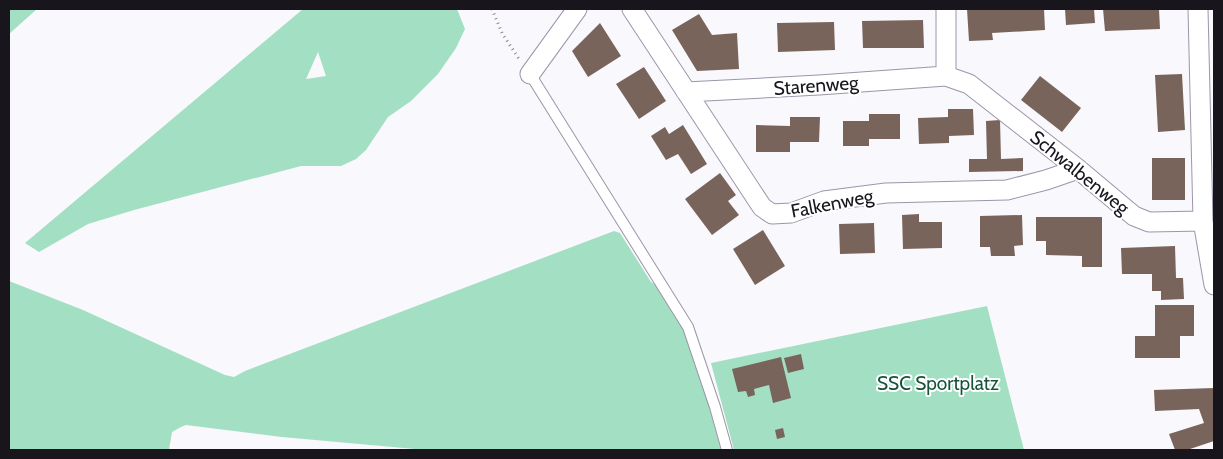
<svg xmlns="http://www.w3.org/2000/svg" width="1223" height="459" font-family="Cabin,sans-serif">
<rect width="100%" height="100%" fill="#f9f8fc"/>
<path fill="#a3dfc3" fill-rule="evenodd" d="M9,9H37L9,34Z
M303,9H457L465,29L456,48L438,74L411,101L388,117L366,150L356,159L341,166H301L134,210L88,224L39,252L25,243ZM318,52L326,76L306,79Z
M614,231L620,233L651,282L659,287L684,327L703,383L721,450H426L282,437L186,425L181,427L172,432L169,450H9V281L83,310L225,375L234,377L245,371Z
M987,306L1024,450H734L711,363Z"/>
<path fill="#79645c" d="M967,9H1044L1045,30L992,33L993,40L969,41Z
M1065,9H1094L1095,23L1066,25Z
M1103,9H1159L1160,29L1105,31Z
M699,14L712,35L737,33L739,69L697,71L672,30Z
M923,20L924,48H863L862,21Z
M834,22L835,50L778,52L777,23Z
M600,23L621,56L588,77L572,51Z
M644,67L666,101L639,119L616,84Z
M1182,74L1185,130L1158,132L1155,75Z
M1040,76L1081,108L1062,132L1021,100Z
M948,109H973L974,135L949,136V143L919,144L918,118L948,117Z
M869,114H900V139H869V146H843V121H869Z
M790,117H820L819,142H790V152H756V125L790,126Z
M1000,120L1001,159L1023,158V171L969,172V159H987L986,121Z
M683,125L707,164L691,174L678,154L666,160L651,136L665,127L669,134Z
M1152,158H1185V200H1152Z
M720,173L736,195L728,201L739,215L712,235L685,199Z
M919,214V222H942V248L903,249L902,215Z
M1022,215L1023,245L1014,246L1015,256H991L990,247H980V216Z
M1036,217H1102V267H1082V256L1046,255V241H1036Z
M874,223L875,253L840,254L839,224Z
M763,230L785,266L755,285L733,249Z
M1175,246L1176,278H1183L1184,299L1161,300V291H1152V274H1122L1121,248Z
M1155,305H1194V336H1180V358H1135V336H1155Z
M801,354L804,369L788,373L784,358Z
M781,357L791,398L773,403L769,385L754,389L755,395L748,397L746,391L738,392L732,369Z
M1214,388V441L1187,450H1175L1169,434L1204,423L1199,409L1155,411L1154,390Z
M783,428L785,437L777,439L775,430Z"/>
<g fill="none" stroke-linecap="round" stroke-linejoin="round">
<g stroke="#9d95a9" stroke-width="12">
<path id="lane" d="M530,74L688,327L715,407L727,450"/>
</g>
<g stroke="#9d95a9" stroke-width="21">
<path id="street" d="M632,9L762,207L772,214L791,213L824,201L886,193L1007,190L1046,180L1078,169
M946,9V76L969,84L1078,169L1134,216L1149,222L1203,221L1198,9
M530,74L577,9
M686,92L819,85L946,76
M1203,221L1214,285"/>
</g>
<path stroke="#858388" stroke-width="3" stroke-dasharray="1 4" stroke-linecap="butt" d="M492,9L502,33L519,59"/>
<use href="#lane" stroke="#fff" stroke-width="10"/>
<use href="#street" stroke="#fff" stroke-width="19"/>
</g>
<g text-anchor="middle" stroke-width="4" stroke-linejoin="round" paint-order="stroke">
<g font-size="19" fill="#18151c" stroke="#fff">
<text transform="translate(816 85) rotate(-4)" y="7">Starenweg</text>
<text transform="translate(1080 172) rotate(39)" y="7">Schwalbenweg</text>
<text transform="translate(832 203) rotate(-11)" y="7">Falkenweg</text>
</g>
<g font-size="19" fill="#17523c" stroke="#fff">
<text x="938" y="390">SSC Sportplatz</text>
</g>
</g>
<rect width="1223" height="459" fill="none" stroke="#18151c" stroke-width="20"/>
</svg>
